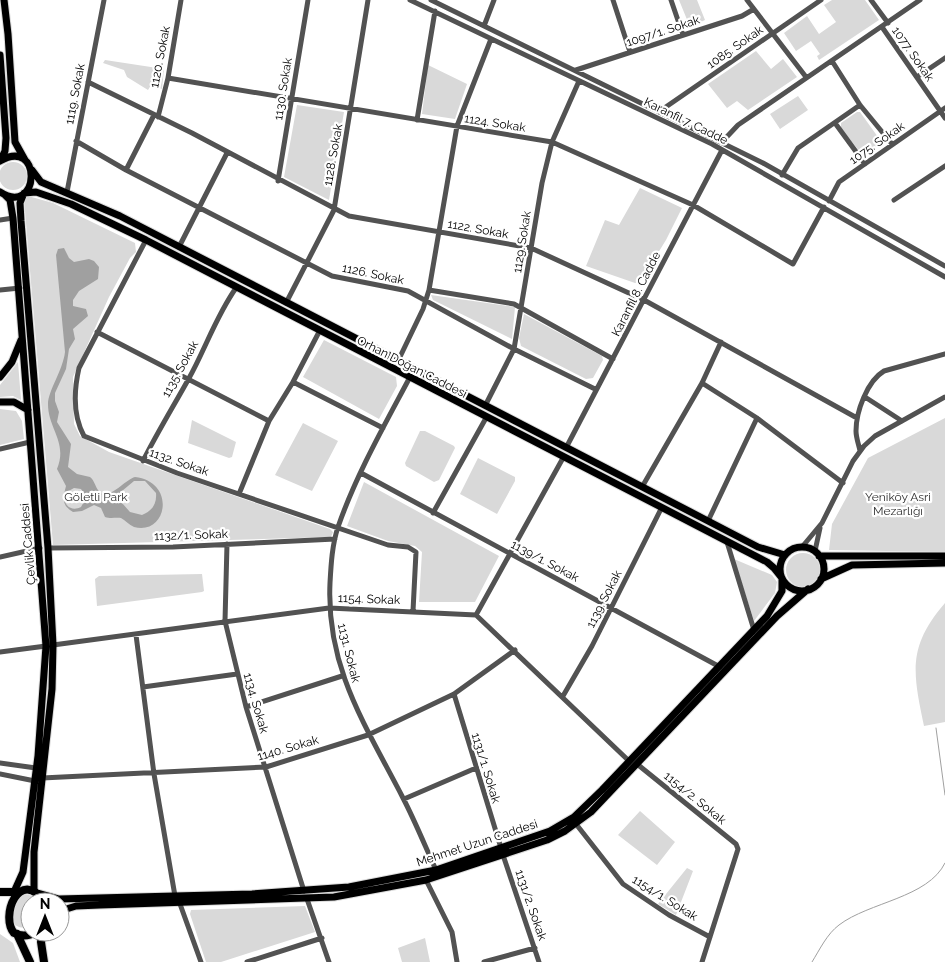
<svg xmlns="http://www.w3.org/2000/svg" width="945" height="962" font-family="Raleway,sans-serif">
<rect width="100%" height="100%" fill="#fff"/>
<path fill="#d9d9d9" d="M679,0H697L705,20L690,27Z
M832,0H865L879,20L819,60L817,56L820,54L811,41L796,51L784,33L807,16L819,34L836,22L824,5Z
M756,51L771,69L783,59L797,77L748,110L737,101L727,108L708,84Z
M105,60L164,69L162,89L151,85L148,90L127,77L124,70L103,63Z
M428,65L467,84L455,119L422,114Z
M798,96L808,110L780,129L770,114Z
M297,105L344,112L329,200L284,177Z
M857,112H860L883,144L864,157L841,128V123Z
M-1 176a14 14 0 1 1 28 0a14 14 0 1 1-28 0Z
M640,188L682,208L666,240L640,282L635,283L586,266L605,220L619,225Z
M28,196L53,203L135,243L136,252L130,258L109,297L73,377L74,424L80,436L109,452L330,529L333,532L331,537L53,545L24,199Z
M431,295L515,307L512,339L433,300Z
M524,314L602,356L603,360L593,378L586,379L521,346L519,338Z
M324,340L396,377L397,386L379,419L303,377Z
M18,362L21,400L13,396L0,397V385Z
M0,409L16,411L22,421L24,439L0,445Z
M945,418V552L829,550L832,524L868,458Z
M192,420L236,442L232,457L229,458L188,443Z
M303,423L338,441L312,491L275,475Z
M420,431H425L454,446L455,448L439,480L434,482L406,466L405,463Z
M478,458L515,477V481L497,514L460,494Z
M364,482L499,556L475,602H419L422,552L415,546L388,541L347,526Z
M786 570a17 17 0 1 1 34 0a17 17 0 1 1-34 0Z
M734,559L772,575L777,582L775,593L754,621Z
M202,574L204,591L202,592L97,606L95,579L99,576Z
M945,603V722L924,726C913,673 907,647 945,603Z
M640,811L675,842L657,865L618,835Z
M687,868L693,871L676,915L658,904Z
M23,894L34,896L39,902H30V927C12,931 10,918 9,904Z
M305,906L315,932L221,962H206L190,914L191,910Z
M0,934L13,943L20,962H0Z
M425,938L430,962H402L398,948Z"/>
<path fill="#a0a0a0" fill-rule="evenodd" d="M64,248L69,258L74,262L89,259L94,261L99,267L98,279L79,291L73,300V306L86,309L88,316L73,329L75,339L69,349L66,369L55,393V401L59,412L57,422L71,444L68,467L77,474L90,477C95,481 95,487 99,491C110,501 124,480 135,477C177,482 167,536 134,527C129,525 125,520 121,518C116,517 111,519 105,517L101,508L94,505L82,511L73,512C61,505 63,498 66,486L57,469C68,442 48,429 48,404C48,391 63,370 65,352L56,255L58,249ZM134,481H145L156,493C157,504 152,511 142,515L130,512L122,503V491ZM74,488L81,489L86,498L81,507C71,512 62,505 65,493Z"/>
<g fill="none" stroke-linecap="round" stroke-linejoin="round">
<path stroke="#a0a0a0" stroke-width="1" d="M936,728L945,795
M812,962C820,949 827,934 839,925C869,902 928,898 945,863"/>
<g stroke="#dbdbdb" stroke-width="9">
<path id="major" d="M4,0L8,34L15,142L25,160
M0,55L6,138L5,151L0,161
M32,170L41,182L120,216L708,521L758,547L785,555
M0,192C40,218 43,136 0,161
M36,192L71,204L146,240L767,562L774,568L782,578V591L767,616L602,790L574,817L550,831L436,870L349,887L252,894L59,899L34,892V852L52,689L53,645L48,548L21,221L20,203L24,193Z
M5,195L10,200L13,218L46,646L38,756L23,872L14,892
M0,377L12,362L21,340
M0,402H14L28,410
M780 569a22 22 0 1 1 44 0a22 22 0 1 1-44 0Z
M819,556H945
M821,579L852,565L945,563
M60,911L76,906L100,905L334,897L426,880L547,840L565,831L591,812L777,616L808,589"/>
</g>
<g stroke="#dbdbdb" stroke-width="10">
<path id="highway" d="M0,892H14
M36,932C29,936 22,937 14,933C0,917 19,866 45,902
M43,932L41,942L44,962
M17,934L30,962"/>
</g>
<path stroke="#525252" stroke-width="5" d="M410,0L712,144L945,277
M431,0L763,163L945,266
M613,0L630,52
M671,0L683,35
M747,0L806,77
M871,0L888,23
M484,26L494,0
M882,27L945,118
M832,61L860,105L892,144
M576,70L742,16L754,9
M917,77L945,58
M168,78L552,142L693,205L793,264L824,207
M88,82L192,133L349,216L531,248L644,300L857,418
M660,111L821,0
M158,117L168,78L181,0
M417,120L435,11
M835,123L865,164
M76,141L126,170L332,276L408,291L514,349L595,389
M722,142L738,125L920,0
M126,170L154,115
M782,175L798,148L860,105
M278,181L308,0
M67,192L104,0
M894,200L945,166
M829,201L839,182L945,108
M0,220L13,218
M146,240L79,368C74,390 73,416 84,436L177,473L388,545L408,547L416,552L413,611
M179,247L227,153
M0,290L20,288
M429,290L514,304L613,359
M286,303L334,210L368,0
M97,332L269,421
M398,361L423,309L429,290L457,126L491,39
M410,377C384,426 356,475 338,527C332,545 331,565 330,583C326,668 366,726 403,798C415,821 425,846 436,870
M293,382L383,428
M702,383L757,418L843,483
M865,397L902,421
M485,406L514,349L542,183L552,142L579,81
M567,446L722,150
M0,449L30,442
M860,451C859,445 856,438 856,431C856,412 867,381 884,371L945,354
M143,461C157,433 173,407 188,380C205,350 216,316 236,288
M361,473L720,667
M642,487L702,383L721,342
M239,494L269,421L293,382L319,332
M433,513L486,418
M708,521L757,418
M727,542L754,630
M227,544L225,621L246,707L304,891
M802,547L822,523L853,461L864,446L875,436L945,397
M48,548L173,547L335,539
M815,551L820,528
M0,557L40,548
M476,615L563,458
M136,635L154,774L175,896
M53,645L329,608L476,615L629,761
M0,652L46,646
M143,687L237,674
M454,694L501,848
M563,696L592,646L661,509
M246,707L342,676
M0,763L36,768
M637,764L736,844L738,849L702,962
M0,774L35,781
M42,778L266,767L368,735L454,694L515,650
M404,799L476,768
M576,824L623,884L669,915L710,937
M503,855L539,962
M426,880L452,932L457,962
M307,899L329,962
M180,904L201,962
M247,962L322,938
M484,962L535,948"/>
<use href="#major" stroke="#000" stroke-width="7"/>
<use href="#highway" stroke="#000" stroke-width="8"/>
</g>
<g text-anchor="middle" stroke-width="4.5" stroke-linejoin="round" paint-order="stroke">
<g font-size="12" fill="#000" stroke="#fff">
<text transform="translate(663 31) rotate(-18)" y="4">1097/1. Sokak</text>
<text transform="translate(735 47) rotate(-35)" y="4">1085. Sokak</text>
<text transform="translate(913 54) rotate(55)" y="4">1077. Sokak</text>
<text transform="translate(160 57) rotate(-79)" y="4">1120. Sokak</text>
<text transform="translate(283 89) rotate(-81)" y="4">1130. Sokak</text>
<text transform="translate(75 94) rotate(-79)" y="4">1119. Sokak</text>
<text transform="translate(686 121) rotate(26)" y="4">Karanfil 7. Cadde</text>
<text transform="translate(495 123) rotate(9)" y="4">1124. Sokak</text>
<text transform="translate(877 143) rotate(-35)" y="4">1075. Sokak</text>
<text transform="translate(333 155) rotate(-80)" y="4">1128. Sokak</text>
<text transform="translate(478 229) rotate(10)" y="4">1122. Sokak</text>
<text transform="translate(522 242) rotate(-81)" y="4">1129. Sokak</text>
<text transform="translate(373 274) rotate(12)" y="4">1126. Sokak</text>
<text transform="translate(636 294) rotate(-63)" y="4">Karanfil 8. Cadde</text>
<text transform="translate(412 367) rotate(27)" y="4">Orhan Doğan Caddesi</text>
<text transform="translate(180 369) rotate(-61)" y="4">1135. Sokak</text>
<text transform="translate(179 462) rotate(19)" y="4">1132. Sokak</text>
<text transform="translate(191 535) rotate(-2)" y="4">1132/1. Sokak</text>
<text transform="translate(28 544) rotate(-95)" y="4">Çevlik Caddesi</text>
<text transform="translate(545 561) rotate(28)" y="4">1139/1. Sokak</text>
<text transform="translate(369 599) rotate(2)" y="4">1154. Sokak</text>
<text transform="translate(604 599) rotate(-63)" y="4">1139. Sokak</text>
<text transform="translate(349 653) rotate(76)" y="4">1131. Sokak</text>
<text transform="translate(256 703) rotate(74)" y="4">1134. Sokak</text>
<text transform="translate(288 748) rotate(-16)" y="4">1140. Sokak</text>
<text transform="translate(486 768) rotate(73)" y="4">1131/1. Sokak</text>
<text transform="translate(695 798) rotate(39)" y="4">1154/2. Sokak</text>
<text transform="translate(477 843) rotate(-18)" y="4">Mehmet Uzun Caddesi</text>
<text transform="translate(665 898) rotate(32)" y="4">1154/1. Sokak</text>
<text transform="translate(531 905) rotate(71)" y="4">1131/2. Sokak</text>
</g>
<g font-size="12" fill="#303030" stroke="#fff">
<text x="96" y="501">Göletli Park</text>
<text x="898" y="501">Yeniköy Asri<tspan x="898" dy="14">Mezarlığı</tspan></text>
</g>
</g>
<g transform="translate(45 917)"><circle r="24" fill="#ffffff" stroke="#999999"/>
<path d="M0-4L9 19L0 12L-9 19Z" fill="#000000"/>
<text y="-8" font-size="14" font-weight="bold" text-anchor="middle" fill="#000000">N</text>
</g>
</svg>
